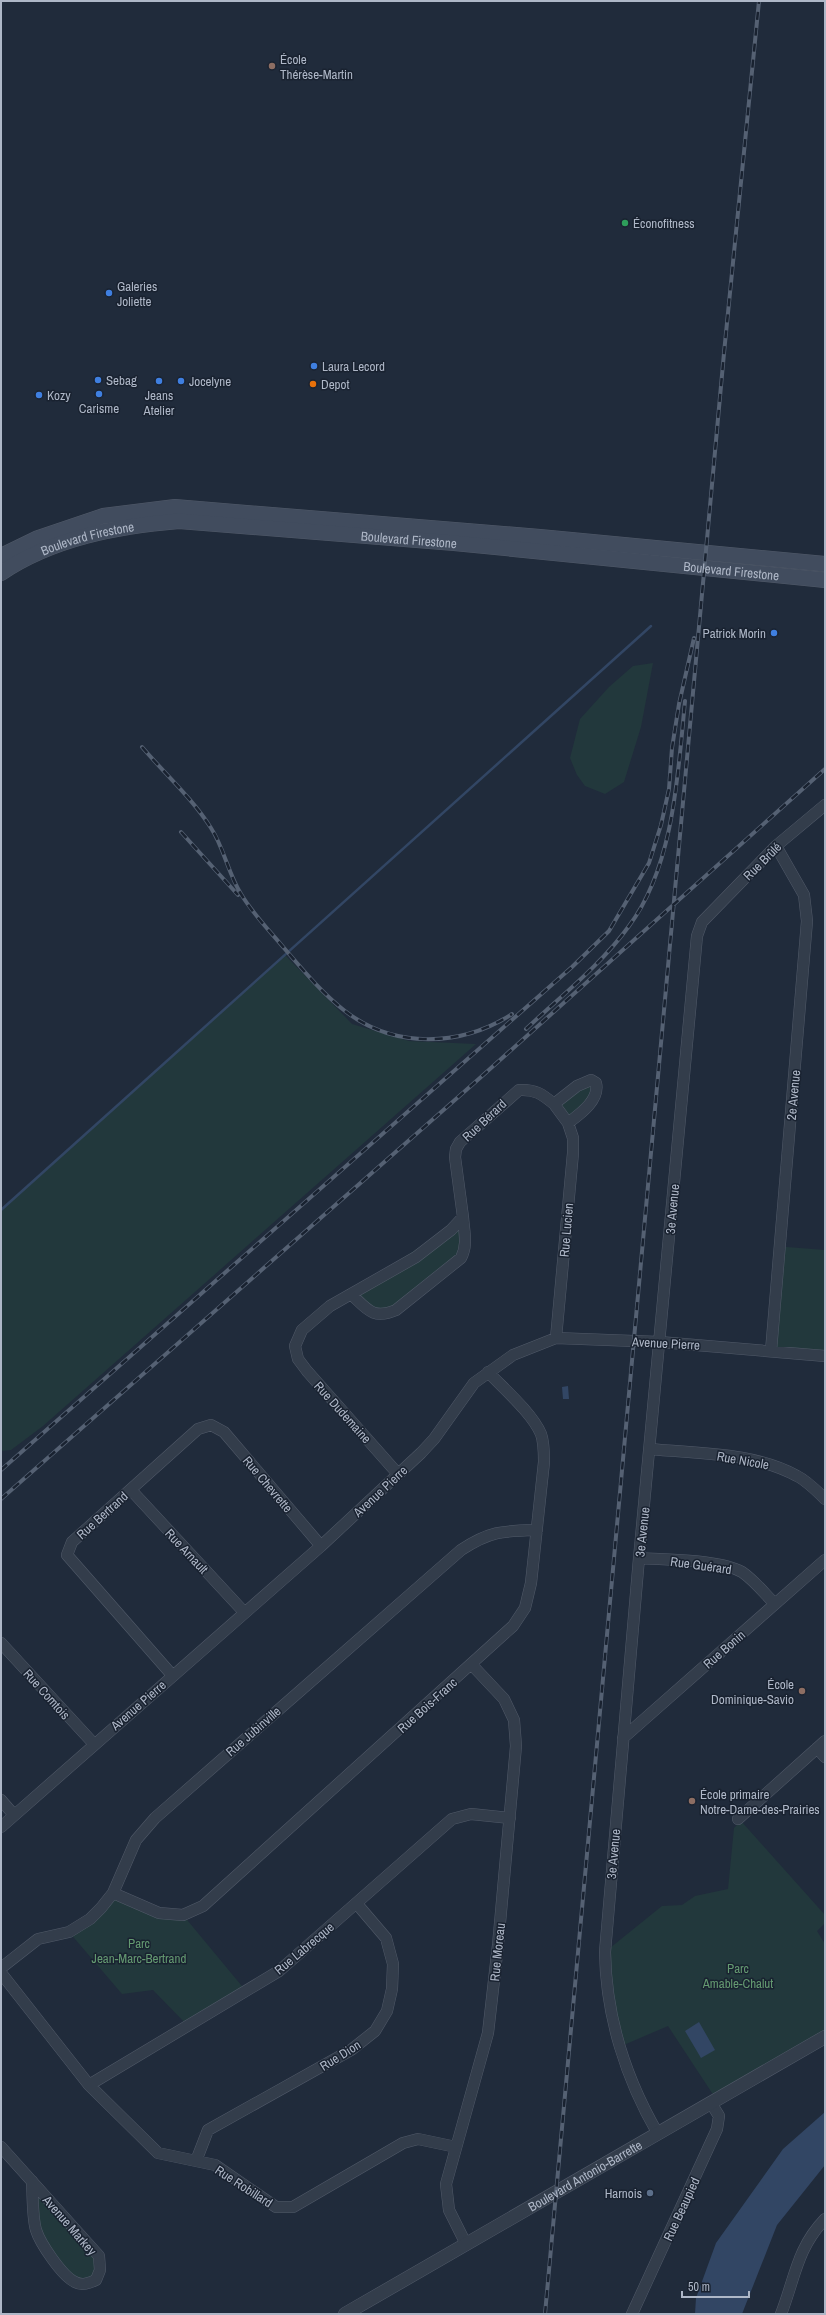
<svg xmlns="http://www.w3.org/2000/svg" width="826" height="2315" font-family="'Archivo Narrow',sans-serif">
<rect width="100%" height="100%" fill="#202b3b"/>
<path fill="#22383c" d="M653,663L641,727L624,782L605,794L585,786L577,775L570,758L580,719L609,687L633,666Z
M285,955L352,1024L409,1041L476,1044L43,1426L11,1450L1,1451V1210Z
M591,1080L597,1090L568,1123L554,1104Z
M463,1217L465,1251L396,1310L378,1314L351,1294Z
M774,1246L825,1250V1356L771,1351Z
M741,1821L825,1915V1923L817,1931L825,1944V2035L714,2096L668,2026L619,2047L605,1952L662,1906L682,1905L695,1896L728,1889L734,1828Z
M113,1893L183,1915L246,1991L188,2026L153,1990L122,1994L69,1932Z
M32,2181L99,2256L100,2270L85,2284L75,2282L42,2244Z"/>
<path fill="#324664" d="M568,1386L569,1399H563L562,1387Z
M699,2022L715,2050L701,2058L685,2031Z
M825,2112V2165L777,2225L742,2314H695L696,2298L716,2243L783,2149Z"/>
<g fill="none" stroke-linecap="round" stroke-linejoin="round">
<path stroke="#324664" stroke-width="2.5" d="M1,1210L651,626"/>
<g stroke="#515a69" stroke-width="12">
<path id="minor" d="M351,1294C367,1309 373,1320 396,1310L461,1258C468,1245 464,1232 463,1217
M556,1338L573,1153V1138L568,1123C580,1114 600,1100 596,1083L591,1080L577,1086L554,1104L568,1123
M771,1351L807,921L804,895L776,846
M650,1449C699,1454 753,1452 797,1476C807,1481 817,1491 825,1499
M398,1474L307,1371L298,1359L295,1346L302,1330L330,1306L416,1257L451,1230L463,1217L455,1157L456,1149L460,1142L519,1090C535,1089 542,1094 554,1104
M131,1490L244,1612
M639,1558C666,1560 719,1559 742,1572C754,1580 765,1594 775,1604
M1,1643L94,1744
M172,1675L67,1555L72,1542L198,1429L211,1425L224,1432L321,1546
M623,1738L825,1560
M817,1748L825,1757
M1,1800L14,1815
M738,1819L825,1741
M1,1827L321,1546L421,1453L434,1439L474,1383L513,1355L556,1338L660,1342L825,1356
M113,1893L159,1913L183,1915L203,1906L513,1626L525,1608L531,1583L544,1462C544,1453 544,1442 541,1434C532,1413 504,1389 488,1372
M1,1968L38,1939L69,1932L90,1919L101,1908L113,1893L136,1840L155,1818L461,1550C490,1531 502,1531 537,1530
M1,1973L89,2085L158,2153L215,2165L276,2207H293L403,2143L418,2139L456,2147
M89,2085L279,1971L452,1819L471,1814L510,1818
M658,2134C626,2079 606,2016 605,1952L639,1558L697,936L702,922L776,846L825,805
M1,2147L99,2256L100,2270L96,2280C89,2283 82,2286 75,2282C62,2276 40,2243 36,2230C32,2216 33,2196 32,2181
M196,2161L208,2130L351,2050L375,2031L387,2011L392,1989L393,1964L386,1938L357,1904
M466,2244L449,2210L446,2184L488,2033L498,1945L516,1746L514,1720L504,1699L472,1665
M632,2314L717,2129L719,2116L711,2103
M781,2314C795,2278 797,2248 825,2219"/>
</g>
<g stroke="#515a69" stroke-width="14">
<g id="tertiary">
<path id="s1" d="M345,2314L825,2037"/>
</g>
</g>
<g stroke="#515a69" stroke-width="16">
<g id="secondary">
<path d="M1,556L38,538L103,516L175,507L540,537L825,564"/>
<path id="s2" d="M1,573C53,538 118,526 179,521L454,543L825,580"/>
</g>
</g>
<use href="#minor" stroke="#333d4b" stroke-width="11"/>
<use href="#tertiary" stroke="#333d4b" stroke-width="13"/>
<use href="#secondary" stroke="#414c5e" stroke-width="15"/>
<g stroke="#556173" stroke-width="4">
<path id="rail" d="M142,747C165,774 192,798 211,828C224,848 228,873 241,894C253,914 269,930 284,948C303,970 322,993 345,1011C394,1049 461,1047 512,1014
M181,832L238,895
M526,1029C561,996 601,965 629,926C674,866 678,773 685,701
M1,1470L572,967L609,931L649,863L661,825L669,789L672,748L679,704L694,638
M1,1499L481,1077L825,769
M545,2314L724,353L759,1"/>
</g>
<use href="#rail" stroke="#192230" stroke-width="2.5" stroke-dasharray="8" stroke-linecap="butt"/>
</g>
<g fill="#8d6e63" stroke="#192230" stroke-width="1.5">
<circle cx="272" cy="66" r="4"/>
<circle cx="802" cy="1691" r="4"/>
<circle cx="692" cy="1801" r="4"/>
</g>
<circle fill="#2e9e5b" stroke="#192230" stroke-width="1.5" cx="625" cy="223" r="4"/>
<g fill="#3f7fe0" stroke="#192230" stroke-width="1.5">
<circle cx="109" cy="293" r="4"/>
<circle cx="314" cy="366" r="4"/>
<circle cx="98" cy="380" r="4"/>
<circle cx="159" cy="381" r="4"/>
<circle cx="181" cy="381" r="4"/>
<circle cx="99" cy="394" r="4"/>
<circle cx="39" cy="395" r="4"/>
<circle cx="774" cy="633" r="4"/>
</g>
<circle fill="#e8710a" stroke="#192230" stroke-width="1.5" cx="313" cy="384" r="4"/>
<circle fill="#5c6f8a" stroke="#192230" stroke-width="1.5" cx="650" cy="2193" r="4"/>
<g text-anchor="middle" stroke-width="3" stroke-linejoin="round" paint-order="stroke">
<g font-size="13" fill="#aeb7c7" stroke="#192230" text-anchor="start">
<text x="280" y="64">École<tspan x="280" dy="15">Thérèse-Martin</tspan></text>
<text x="633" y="228">Éconofitness</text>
<text x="117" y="291">Galeries<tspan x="117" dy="15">Joliette</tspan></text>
<text x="322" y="371">Laura Lecord</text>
<text x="106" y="385">Sebag</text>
<text x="189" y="386">Jocelyne</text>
<text x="321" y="389">Depot</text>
<text x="47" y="400">Kozy</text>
<text x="159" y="400" text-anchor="middle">Jeans<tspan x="159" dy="15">Atelier</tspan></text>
<text x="99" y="413" text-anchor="middle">Carisme</text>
<text x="766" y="638" text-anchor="end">Patrick Morin</text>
<text x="794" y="1689" text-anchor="end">École<tspan x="794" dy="15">Dominique-Savio</tspan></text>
<text x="700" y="1799">École primaire<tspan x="700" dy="15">Notre-Dame-des-Prairies</tspan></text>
<text x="642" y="2198" text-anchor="end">Harnois</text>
</g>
<g font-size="13" fill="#aeb7c7" stroke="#192230">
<text dy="5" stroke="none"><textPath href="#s2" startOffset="94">Boulevard Firestone</textPath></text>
<text dy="5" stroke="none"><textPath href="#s2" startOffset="418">Boulevard Firestone</textPath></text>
<text dy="5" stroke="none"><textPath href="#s2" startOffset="742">Boulevard Firestone</textPath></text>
<text transform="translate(762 861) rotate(-45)" y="5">Rue Brûlé</text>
<text transform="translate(793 1095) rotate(-85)" y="5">2e Avenue</text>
<text transform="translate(484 1120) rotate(-43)" y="5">Rue Bérard</text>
<text transform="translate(672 1209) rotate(-85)" y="5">3e Avenue</text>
<text transform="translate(566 1230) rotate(-85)" y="5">Rue Lucien</text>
<text transform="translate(666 1343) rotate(3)" y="5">Avenue Pierre</text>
<text transform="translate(343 1412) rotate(48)" y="5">Rue Dudemaine</text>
<text transform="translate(743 1460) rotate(10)" y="5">Rue Nicole</text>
<text transform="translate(268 1484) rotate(50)" y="5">Rue Chevrette</text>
<text transform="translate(380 1491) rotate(-43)" y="5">Avenue Pierre</text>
<text transform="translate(102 1515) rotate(-42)" y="5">Rue Bertrand</text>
<text transform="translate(642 1532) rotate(-84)" y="5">3e Avenue</text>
<text transform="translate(187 1551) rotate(47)" y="5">Rue Arnault</text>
<text transform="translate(701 1565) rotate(8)" y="5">Rue Guérard</text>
<text transform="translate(724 1649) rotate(-41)" y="5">Rue Bonin</text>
<text transform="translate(47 1694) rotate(48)" y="5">Rue Comtois</text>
<text transform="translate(138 1705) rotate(-41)" y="5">Avenue Pierre</text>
<text transform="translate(427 1705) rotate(-42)" y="5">Rue Bois-Franc</text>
<text transform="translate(253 1731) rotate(-41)" y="5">Rue Jubinville</text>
<text transform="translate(613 1854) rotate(-85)" y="5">3e Avenue</text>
<text transform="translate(304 1948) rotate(-40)" y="5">Rue Labrecque</text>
<text transform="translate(497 1952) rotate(-84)" y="5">Rue Moreau</text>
<text transform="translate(340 2055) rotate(-32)" y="5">Rue Dion</text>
<text dy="5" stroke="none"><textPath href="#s1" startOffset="277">Boulevard Antonio-Barrette</textPath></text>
<text transform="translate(244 2186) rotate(33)" y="5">Rue Robillard</text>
<text transform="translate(681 2209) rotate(-65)" y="5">Rue Beaupied</text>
<text transform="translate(70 2225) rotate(49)" y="5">Avenue Markey</text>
</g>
<g font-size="13" fill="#649a71" stroke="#192230">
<text x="139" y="1948">Parc<tspan x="139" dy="15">Jean-Marc-Bertrand</tspan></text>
<text x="738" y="1973">Parc<tspan x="738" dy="15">Amable-Chalut</tspan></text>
</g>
</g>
<rect width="826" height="2315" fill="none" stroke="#aeb7c7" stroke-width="4"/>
<path d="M682 2291v6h67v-6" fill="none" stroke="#aeb7c7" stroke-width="2"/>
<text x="688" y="2291" font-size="12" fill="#aeb7c7" stroke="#192230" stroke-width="3" paint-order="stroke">50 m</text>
</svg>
